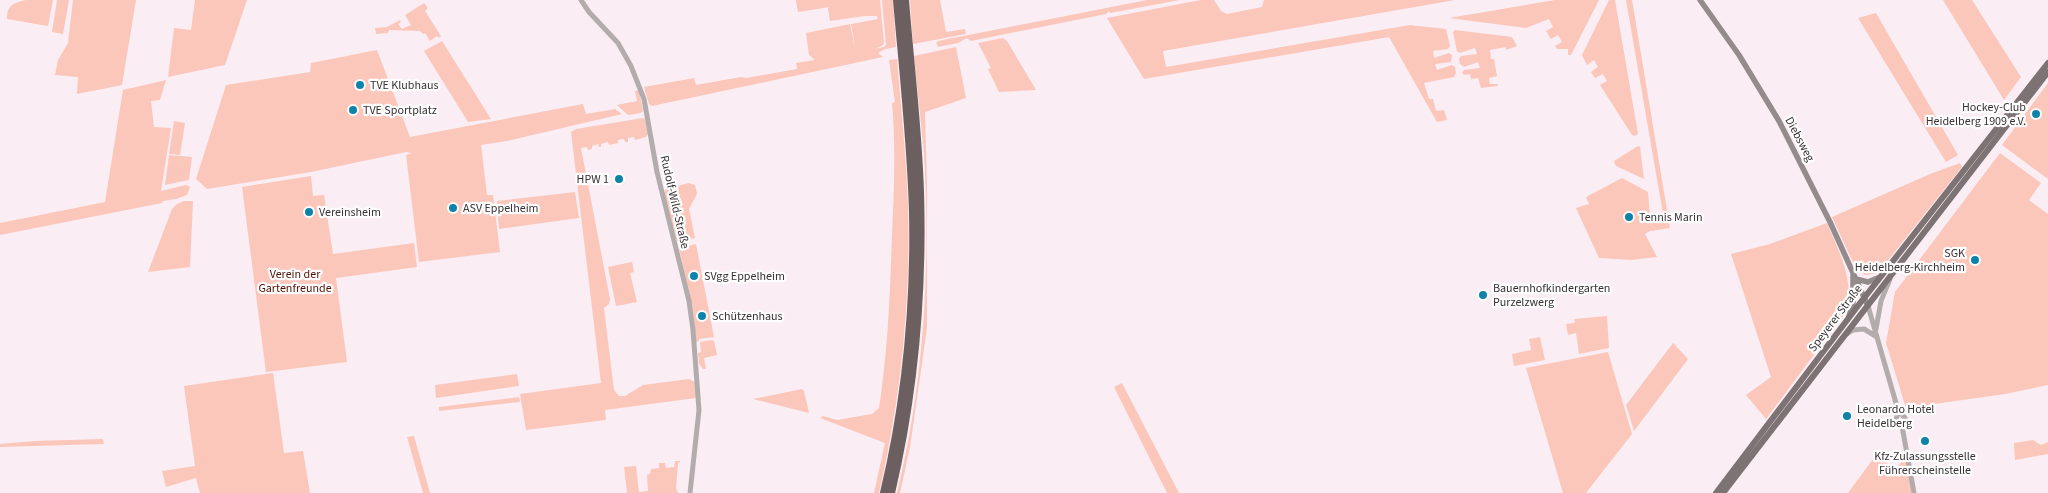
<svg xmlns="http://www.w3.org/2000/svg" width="2048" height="493" font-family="'Source Sans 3',sans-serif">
<rect width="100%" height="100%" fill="#faedf3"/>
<path fill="#fbc7bb" d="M26,0H53L48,26L7,19C7,5 13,3 26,0Z
M57,0H69L63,34L52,32Z
M73,0H136L122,85L77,94L78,77L55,75L58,60L68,43Z
M195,0H247L225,65L168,77L174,28L191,30Z
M796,0H880L884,43L882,46L874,49L884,47L886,45L882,0H893L896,47L885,49L878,53L883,57L652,106L649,104L644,87L694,78L696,85L741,77L746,78L797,69L796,63L815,60L809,55L806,33L850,24L856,52L851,24L878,19L877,16H865L830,21L828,8L830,7L798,12Z
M910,0H940L946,32L965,29L966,34L913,44Z
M1147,0H1180L1110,13L1109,11L1106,14L971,41L967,38L958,43L938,47L936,43L938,41Z
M1201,0H1214L1221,11L1227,14L1262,7L1264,0H1455L1163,51L1166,67L1410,25L1446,29L1450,46L1448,49L1433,51L1434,58L1449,53L1452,55L1451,62L1435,64L1437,70L1452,65L1455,67L1456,73L1454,77L1424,83L1429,99H1433L1436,111L1444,110L1447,120L1437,122L1389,37L1144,79L1107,18Z
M1555,0H1599L1571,55H1568V49H1557L1555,46L1562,42L1558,35L1551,39L1546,31L1553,27L1549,19L1526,28L1449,18Z
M1609,0H1615L1638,134L1635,136L1632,135L1600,85L1607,81L1603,74L1595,78L1591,72L1598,67L1594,60L1587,65L1582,55Z
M1626,0H1632L1670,228L1650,231L1645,234L1657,257L1631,260L1599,258L1576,208L1589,204L1586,197L1622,178L1648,192L1650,216L1663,214Z
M1943,0H1972L2021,77L2004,100Z
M424,3L428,8L425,11L441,36L439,38L437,36L430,41L425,33L423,34L420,31L389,30L388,33L376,34L375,28L387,27L400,20L401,22L398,24L402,29L411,25L405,15Z
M1876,13L1958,155L1946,162L1858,18Z
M1455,30L1512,37L1517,46L1506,50V47L1490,50L1491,59H1494L1497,76L1489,78L1490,84H1498V86L1481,88L1478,78L1471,79L1470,74L1464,75L1462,73L1464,70L1480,68L1478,62L1464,67L1460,64L1459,59L1461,56L1477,54L1475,48L1460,53L1457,51L1453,32Z
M1003,38L1007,41L1036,90L999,92L988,69L991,68L978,43Z
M442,41L491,119L468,122L424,51Z
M956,47L966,98L925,112L927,187V328L910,447L900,493H897C924,383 931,267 924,154C921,121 917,88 914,56Z
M377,50L410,137L583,104L586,114L615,109L622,114L507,141L481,145L487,195H493L500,252L419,262L406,155L412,153L406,152L311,172L207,189L196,179L226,85L310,72L311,63Z
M897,59C901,107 906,155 908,203C911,300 901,398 879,493H874L885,443L820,418L823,416L837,420L872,414L879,408C888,351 890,294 892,236C894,192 896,147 892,103L895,102L889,60Z
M166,80L160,100L151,101L154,127L171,128L161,191L186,185L190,187L187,195L176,199L163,201L162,203L0,235V223L105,202L123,90Z
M2048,83V179L2002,145Z
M639,90L643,111L641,113L628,115L617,105L637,101L635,91Z
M643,118L645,119L648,134L646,137L635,140L634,137L628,138V142H625L624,139L618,140V143L609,145L608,142L601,144V147H599L598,144L592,146V149L588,150L587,147L581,148L610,299L609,304L604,308L614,390L619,396H625L643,385L689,379L695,382L696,398L605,410L606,420L526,430L520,394L601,383L571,132L576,129Z
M174,121L185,123L180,155L169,154Z
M1638,146L1640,147L1644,179L1616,166L1614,161Z
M2000,153L2041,183L2029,200L2048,214V385L2005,394L1906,408L1886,343L1895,292Z
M169,155L192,157L189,180L165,185Z
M1960,163L1962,167L1878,273L1865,275L1857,268L1851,258L1832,217L1930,174Z
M311,176L313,196L324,195L333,254L414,243L417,267L336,278L347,362L266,372L242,187Z
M689,183L695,185L697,194L689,209L695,238L677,242L664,193L666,189Z
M575,192L579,218L499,229L497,201Z
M184,201H193L190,267L148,272L172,209L177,204Z
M1827,223C1839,252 1855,280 1846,312L1766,419L1746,395L1771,377L1731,254L1770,244Z
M696,244L714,337L699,339V341L696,342L693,311L679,248Z
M632,262L634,272L630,273L637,302L616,306L608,267Z
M1607,316L1609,348L1579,354L1576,333L1568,335L1566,324L1575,323L1574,319Z
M1540,337L1545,360L1514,366L1512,354L1531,350L1529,339Z
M711,340L714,341L717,355L704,358L706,369H703L699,364L698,353L701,352L700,342Z
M1673,343L1688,359L1634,431L1626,405Z
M1608,352L1632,434L1586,493H1563L1526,368Z
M273,373L284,453L303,451L310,493H200L196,478L166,487L162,471L195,466L184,386Z
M517,374L519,386L436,398L435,385Z
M1122,383L1179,493H1167L1114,387Z
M802,389L804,391L809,413L753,399Z
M519,397L520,402L439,411V407Z
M414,436L430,493H423L407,437Z
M103,439L104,444L0,447V444L35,441Z
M2033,440L2041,445L2048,442V454L2015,460L2014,443Z
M1876,455L1895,470L1905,457L1906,458L1912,493H1848Z
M675,461H681L678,463L676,488L678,493H627L624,467L636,466L639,492L648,491L647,475L650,474L651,469L659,468V463H665L666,468L674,467Z"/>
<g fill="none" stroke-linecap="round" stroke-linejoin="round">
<path stroke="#b3acad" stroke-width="5" d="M581,0L589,12L618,43L631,66L644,99L657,172L689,301L693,330L699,410L690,493
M1868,306L1898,410L1905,418V423L1902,426L1914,493
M1876,329L1881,301L1890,279
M1847,334L1853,330L1864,329L1877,337
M1898,410L1896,422L1902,426"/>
<path stroke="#948b8c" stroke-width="5.5" d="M1700,0L1739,55L1779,121L1830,222L1868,306
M1856,279L1868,282L1880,277
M1849,316L1853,303V275"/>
<path stroke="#7e7374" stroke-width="6" d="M1716,493L1857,307L2048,63
M1723,493L2048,72"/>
<path stroke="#6c5f60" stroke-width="8" d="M884,493C906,401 915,305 913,211C911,141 903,70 897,0
M891,493C914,395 923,293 920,192C918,128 910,64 905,0"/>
</g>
<g fill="#0e83a9" stroke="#fefefe" stroke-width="2">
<circle cx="360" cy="85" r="5"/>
<circle cx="353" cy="110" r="5"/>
<circle cx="2036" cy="114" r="5"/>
<circle cx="619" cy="179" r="5"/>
<circle cx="453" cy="208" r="5"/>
<circle cx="309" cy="212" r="5"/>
<circle cx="1629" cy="217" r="5"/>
<circle cx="1975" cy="260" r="5"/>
<circle cx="694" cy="276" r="5"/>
<circle cx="1483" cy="295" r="5"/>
<circle cx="702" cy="316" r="5"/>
<circle cx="1847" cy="416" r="5"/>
<circle cx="1925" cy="441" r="5"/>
</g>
<g text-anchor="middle" stroke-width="4.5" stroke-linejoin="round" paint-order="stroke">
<g font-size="12" fill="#383235" stroke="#fefefe" text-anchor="start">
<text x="370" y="89">TVE Klubhaus</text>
<text x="2026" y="111" text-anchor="end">Hockey-Club<tspan x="2026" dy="14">Heidelberg 1909 e.V.</tspan></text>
<text x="363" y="114">TVE Sportplatz</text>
<text x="609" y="183" text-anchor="end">HPW 1</text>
<text x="463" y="212">ASV Eppelheim</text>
<text x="319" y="216">Vereinsheim</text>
<text x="1639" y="221">Tennis Marin</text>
<text x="1965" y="257" text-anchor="end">SGK<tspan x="1965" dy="14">Heidelberg-Kirchheim</tspan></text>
<text x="704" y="280">SVgg Eppelheim</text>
<text x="1493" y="292">Bauernhofkindergarten<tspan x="1493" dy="14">Purzelzwerg</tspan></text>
<text x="712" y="320">Schützenhaus</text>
<text x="1857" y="413">Leonardo Hotel<tspan x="1857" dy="14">Heidelberg</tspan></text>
<text x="1925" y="460" text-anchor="middle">Kfz-Zulassungsstelle<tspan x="1925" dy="14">Führerscheinstelle</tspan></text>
</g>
<g font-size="12" fill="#383235" stroke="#fefefe">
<text transform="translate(1800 139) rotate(62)" y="4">Diebsweg</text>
<text transform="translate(675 202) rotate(77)" y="4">Rudolf-Wild-Straße</text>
<text transform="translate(1835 318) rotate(-53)" y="4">Speyerer Straße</text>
</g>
<g font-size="12" fill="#521206" stroke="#fefefe">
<text x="295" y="278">Verein der<tspan x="295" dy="14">Gartenfreunde</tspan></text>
</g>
</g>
</svg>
